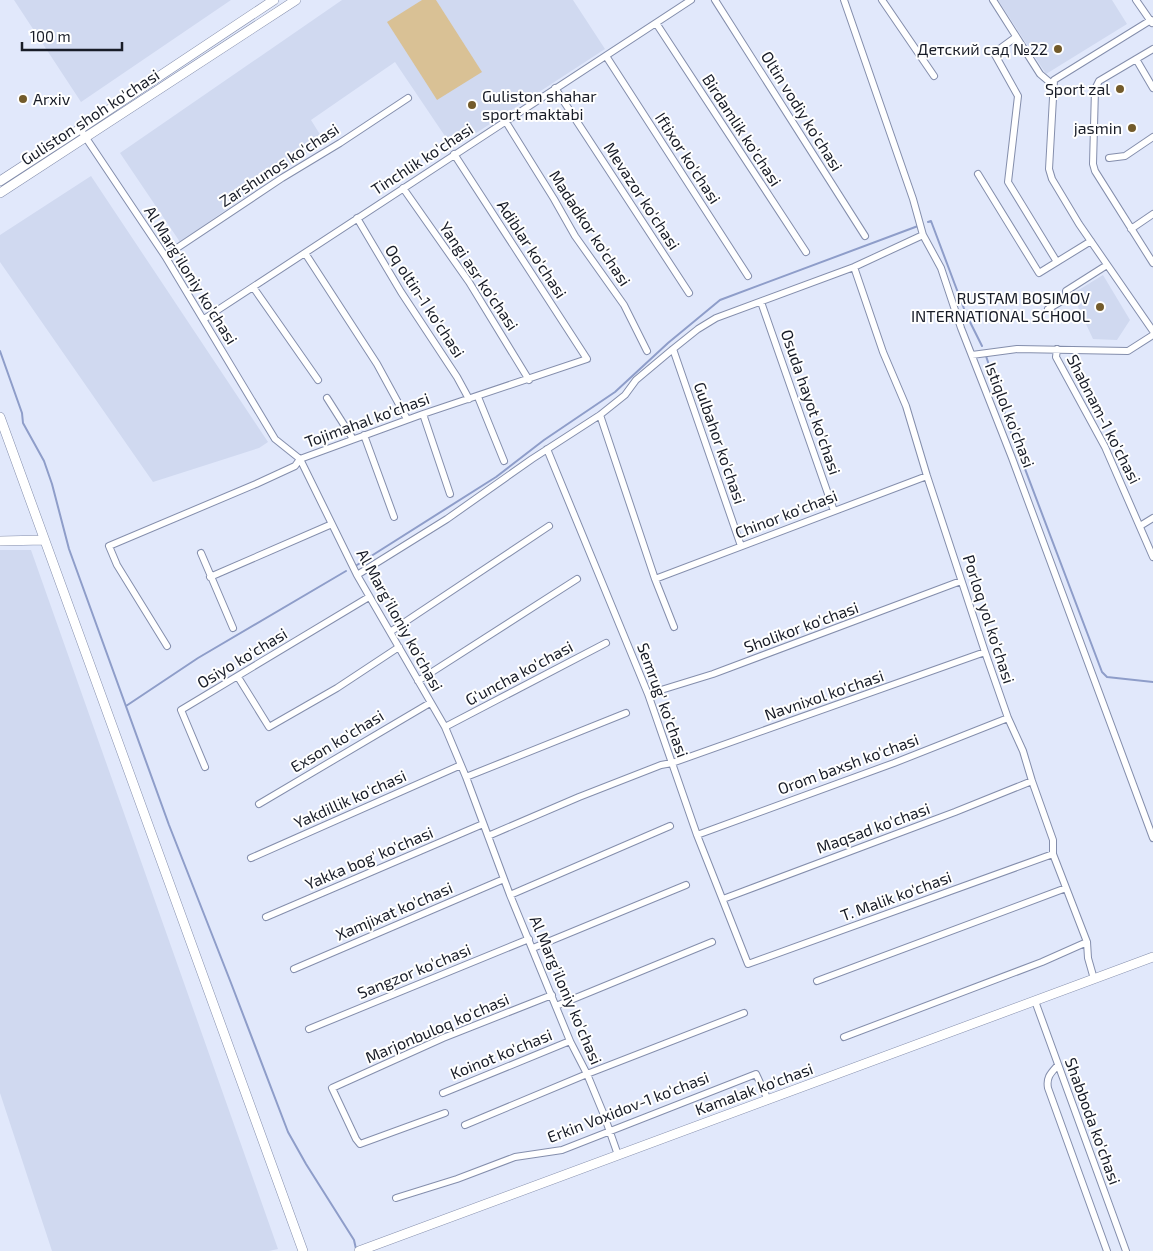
<svg xmlns="http://www.w3.org/2000/svg" width="1153" height="1251" font-family="'Exo 2',sans-serif">
<rect width="100%" height="100%" fill="#e1e8fb"/>
<path fill="#d0d9f0" d="M14,0H231L81,102Z
M342,0H573L605,49L453,148L395,62L311,120L324,141L180,242L120,153Z
M998,0H1112L1127,24L1046,74Z
M91,176L268,442L259,448L153,482L0,262V235Z
M1103,275L1130,320L1117,340L1093,339L1072,294Z
M0,550H31L278,1249L269,1251H52L0,1093Z"/>
<path fill="#d9c195" d="M422,0H436L482,72L437,100L387,22Z"/>
<g fill="none" stroke-linecap="round" stroke-linejoin="round">
<path stroke="#8e9dc9" stroke-width="2" d="M928,222L931,221L966,314L982,346
M0,351L22,413L23,423L44,461L52,484L69,549L169,825L231,983L288,1132L306,1164L354,1240L356,1249
M986,356L1011,432L1102,672L1107,677L1153,682
M357,565L496,477L544,440L615,392L668,343L720,300L918,226
M126,706L198,658L346,571"/>
<g stroke="#848eac" stroke-width="8">
<path id="street" d="M715,0L865,236
M844,0L913,199L923,235L941,268L961,328L1012,458L1153,838
M882,0L934,76
M993,0L1040,74L1053,85
M1136,0L1152,23
M1151,20L1054,80L1049,169L1052,179L1079,224L1153,331
M656,23L806,252
M1016,37L994,53L1018,96L1008,182L1057,262
M1153,49L1099,81L1095,89L1093,164L1095,171L1153,263
M606,56L748,276
M1136,59L1153,88
M555,88L689,293
M506,122L554,199L575,236L624,305L647,351
M80,129L165,256L275,439L300,459L357,575L445,727L466,777L510,895L570,1041L587,1074L604,1115L618,1155
M1109,158L1125,156L1153,137
M978,174L1039,273L1091,241
M403,188L469,282L529,380
M357,218L401,292L457,377L469,399
M1131,229L1153,214
M305,253L377,364L407,419
M165,256L282,178L340,143L408,98
M854,267L883,352L906,406L927,476L985,652L1008,718L1023,751L1032,781L1053,840V854L1087,942L1088,958L1094,979
M253,287L318,380
M761,302L834,511
M1048,309L1067,298L1066,291L1107,265
M204,319L691,0
M673,349L741,546
M1057,349L1056,357L1105,447L1153,557
M972,355L1017,349L1128,351L1153,335
M478,397L504,461
M327,398L353,439
M423,414L450,494
M600,415L655,579L674,627
M364,435L394,517
M547,449L648,694L697,835L748,964L1053,854
M1140,526L1153,518
M201,553L233,628
M357,575L447,519L532,459L600,415L625,395L636,380L673,349L698,329L716,318L854,267L923,235
M210,577L332,524
M655,579L927,476
M390,632L549,526
M167,646L117,565L109,546L256,484L295,466L300,459L423,414L587,359L454,154
M238,677L269,727L337,688L399,647
M418,681L577,579
M648,694L713,674L961,581
M445,727L606,643
M205,767L181,710L369,597
M466,777L626,713
M259,804L430,703
M697,835L894,763L1008,718
M488,836L579,797L661,765L672,763L985,652
M251,858L461,765
M510,895L670,826
M723,899L955,812L1032,781
M266,917L483,824
M533,948L686,885
M294,969L504,879
M817,981L1066,888
M1035,1001L1126,1251
M556,1006L712,942
M309,1029L529,939
M844,1037L1042,962L1087,942
M1058,1065C1051,1073 1046,1077 1048,1088L1107,1251
M443,1093L570,1041
M445,1113L360,1144L356,1139L332,1088L443,1038L552,995
M465,1125L587,1074L744,1013
M396,1198L457,1179L515,1157L562,1150L756,1074L768,1100"/>
</g>
<g stroke="#848eac" stroke-width="10">
<path id="secondary" d="M0,181L80,129L274,0
M0,193L296,0
M0,417L303,1251
M0,541L44,540
M359,1251L1153,957"/>
</g>
<use href="#street" stroke="#fff" stroke-width="6"/>
<use href="#secondary" stroke="#fff" stroke-width="9"/>
</g>
<g fill="#735b2b" stroke="#fff" stroke-width="2">
<circle cx="1058" cy="49" r="5"/>
<circle cx="1120" cy="89" r="5"/>
<circle cx="23" cy="99" r="5"/>
<circle cx="472" cy="105" r="5"/>
<circle cx="1132" cy="128" r="5"/>
<circle cx="1100" cy="307" r="5"/>
</g>
<g text-anchor="middle" stroke-width="4" stroke-linejoin="round" paint-order="stroke">
<g font-size="16" fill="#181c27" stroke="#fff" text-anchor="end">
<text x="1048" y="55">Детский сад №22</text>
<text x="1110" y="95">Sport zal</text>
<text x="482" y="102" text-anchor="start">Guliston shahar<tspan x="482" dy="18">sport maktabi</tspan></text>
<text x="33" y="105" text-anchor="start">Arxiv</text>
<text x="1122" y="134">jasmin</text>
<text x="1090" y="304">RUSTAM BOSIMOV<tspan x="1090" dy="18">INTERNATIONAL SCHOOL</tspan></text>
</g>
<g font-size="16" fill="#181c27" stroke="#fff">
<text transform="translate(802 111) rotate(58)" y="6">Oltin vodiy ko'chasi</text>
<text transform="translate(90 117) rotate(-33)" y="6">Guliston shoh ko'chasi</text>
<text transform="translate(742 130) rotate(57)" y="6">Birdamlik ko'chasi</text>
<text transform="translate(688 158) rotate(57)" y="6">Iftixor ko'chasi</text>
<text transform="translate(422 159) rotate(-33)" y="6">Tinchlik ko'chasi</text>
<text transform="translate(279 165) rotate(-33)" y="6">Zarshunos ko'chasi</text>
<text transform="translate(642 196) rotate(57)" y="6">Mevazor ko'chasi</text>
<text transform="translate(590 228) rotate(57)" y="6">Madadkor ko'chasi</text>
<text transform="translate(532 249) rotate(57)" y="6">Adiblar ko'chasi</text>
<text transform="translate(191 275) rotate(58)" y="6">Al Marg'iloniy ko'chasi</text>
<text transform="translate(479 276) rotate(56)" y="6">Yangi asr ko'chasi</text>
<text transform="translate(425 301) rotate(57)" y="6">Oq oltin-1 ko'chasi</text>
<text transform="translate(811 402) rotate(71)" y="6">Osuda hayot ko'chasi</text>
<text transform="translate(1010 415) rotate(69)" y="6">Istiqlol ko'chasi</text>
<text transform="translate(1104 419) rotate(63)" y="6">Shabnam-1 ko'chasi</text>
<text transform="translate(367 420) rotate(-20)" y="6">Tojimahal ko'chasi</text>
<text transform="translate(720 443) rotate(71)" y="6">Gulbahor ko'chasi</text>
<text transform="translate(786 514) rotate(-21)" y="6">Chinor ko'chasi</text>
<text transform="translate(989 619) rotate(72)" y="6">Porloq yol ko'chasi</text>
<text transform="translate(400 620) rotate(61)" y="6">Al Marg'iloniy ko'chasi</text>
<text transform="translate(801 627) rotate(-20)" y="6">Sholikor ko'chasi</text>
<text transform="translate(242 658) rotate(-31)" y="6">Osiyo ko'chasi</text>
<text transform="translate(519 673) rotate(-28)" y="6">G'uncha ko'chasi</text>
<text transform="translate(824 695) rotate(-19)" y="6">Navnixol ko'chasi</text>
<text transform="translate(663 700) rotate(70)" y="6">Semrug' ko'chasi</text>
<text transform="translate(337 741) rotate(-31)" y="6">Exson ko'chasi</text>
<text transform="translate(848 764) rotate(-20)" y="6">Orom baxsh ko'chasi</text>
<text transform="translate(350 799) rotate(-24)" y="6">Yakdillik ko'chasi</text>
<text transform="translate(873 828) rotate(-20)" y="6">Maqsad ko'chasi</text>
<text transform="translate(369 858) rotate(-23)" y="6">Yakka bog' ko'chasi</text>
<text transform="translate(896 896) rotate(-20)" y="6">T. Malik ko'chasi</text>
<text transform="translate(394 911) rotate(-23)" y="6">Xamjixat ko'chasi</text>
<text transform="translate(414 971) rotate(-22)" y="6">Sangzor ko'chasi</text>
<text transform="translate(566 990) rotate(67)" y="6">Al Marg'iloniy ko'chasi</text>
<text transform="translate(437 1028) rotate(-23)" y="6">Marjonbuloq ko'chasi</text>
<text transform="translate(501 1054) rotate(-22)" y="6">Koinot ko'chasi</text>
<text transform="translate(754 1089) rotate(-20)" y="6">Kamalak ko'chasi</text>
<text transform="translate(628 1107) rotate(-21)" y="6">Erkin Voxidov-1 ko'chasi</text>
<text transform="translate(1093 1121) rotate(70)" y="6">Shabboda ko'chasi</text>
</g>
</g>
<path d="M22 42v8h100v-8" fill="none" stroke="#181c27" stroke-width="2.5"/>
<text x="30" y="42" font-size="15" fill="#181c27" stroke="#ffffff" stroke-width="4" paint-order="stroke">100 m</text>
</svg>
